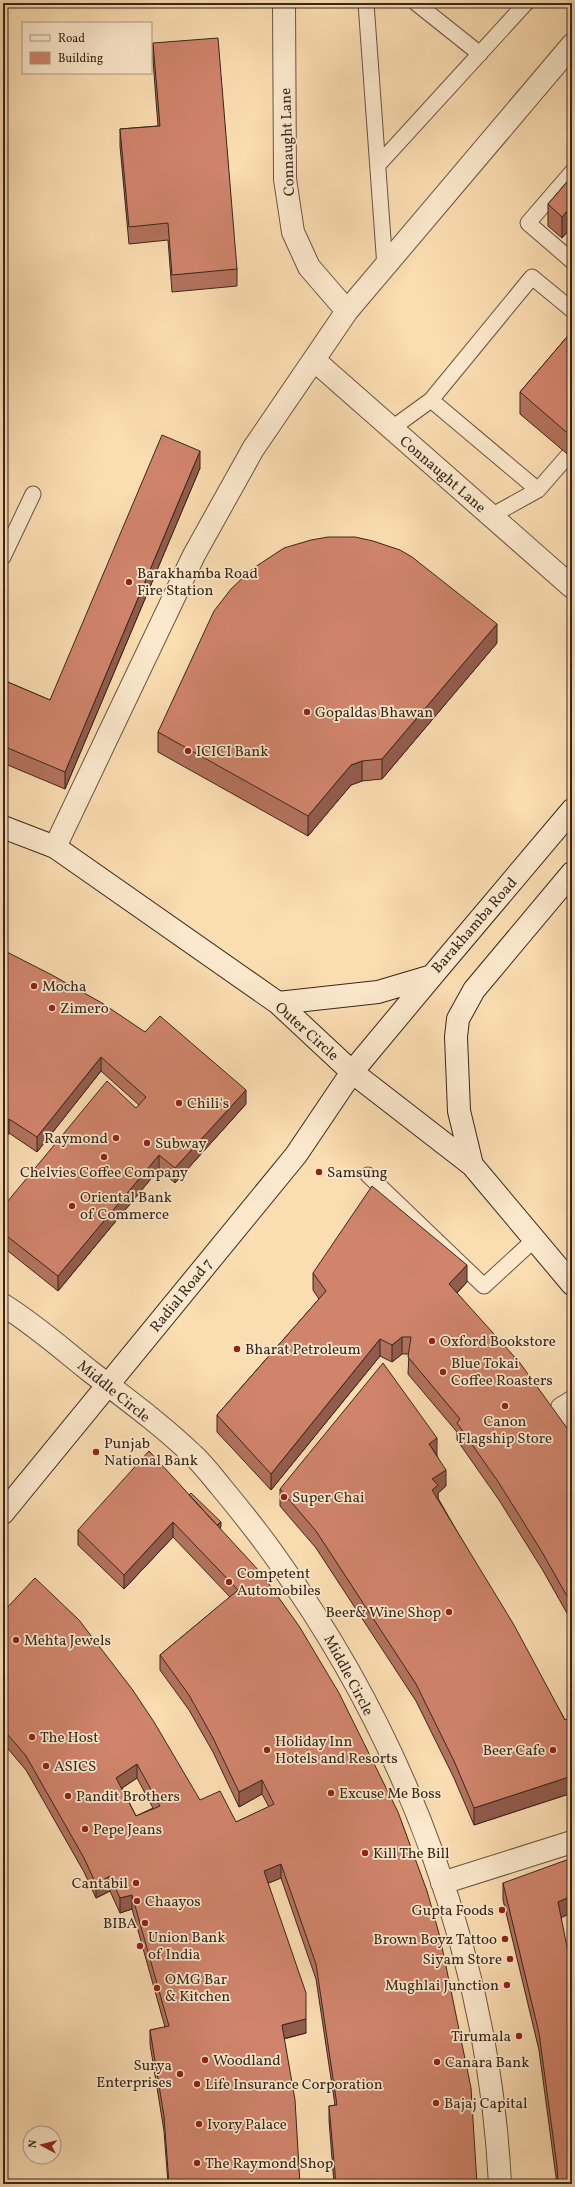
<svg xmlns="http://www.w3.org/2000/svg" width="575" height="2187" font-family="Vollkorn,serif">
<rect width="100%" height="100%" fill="#fbddb2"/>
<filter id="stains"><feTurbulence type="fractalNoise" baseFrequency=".005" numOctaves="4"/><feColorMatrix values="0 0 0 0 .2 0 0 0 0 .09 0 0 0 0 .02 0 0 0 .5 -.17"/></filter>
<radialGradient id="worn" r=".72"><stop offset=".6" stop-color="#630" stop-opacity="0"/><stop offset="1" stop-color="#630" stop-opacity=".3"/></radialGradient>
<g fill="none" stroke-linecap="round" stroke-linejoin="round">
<g stroke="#695442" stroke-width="17">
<path id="lane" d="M366,3L385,267
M416,3L480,54
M378,165L526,3
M572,172L528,223L572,261
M431,400L538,490
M391,429L431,400L532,277L572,310
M491,516L538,490L572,451
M3,557L33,494
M368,1175L484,1286L535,1239
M572,1398L559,1406L572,1425"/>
</g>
<g stroke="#695442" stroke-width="24">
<path id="street" d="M284,3L285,179L293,232L309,267L347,311
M314,360L572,587
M55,847L194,555L253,449L347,311L572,45
M3,1305C34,1324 62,1349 91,1372C125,1398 162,1425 193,1455C203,1464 212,1476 221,1487C241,1511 261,1536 279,1562C408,1742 489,1962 500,2184
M442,1883L572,1842"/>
</g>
<g stroke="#38261c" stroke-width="24">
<path id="secondary" d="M3,827L55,847L278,1003L352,1072L472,1165L572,1284
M278,1003L378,992L432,976L572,810
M472,1165L459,1111L456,1037L458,1019L474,990L572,873
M3,1513L296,1155L352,1072L432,976"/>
</g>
<use href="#lane" stroke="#fce9cd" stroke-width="15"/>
<use href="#street" stroke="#fce9cd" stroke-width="22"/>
<use href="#secondary" stroke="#fce9cd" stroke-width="22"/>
</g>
<path fill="#b3725d" stroke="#38261c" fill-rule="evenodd" d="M153,43L237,269V286L172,292L168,240L129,244L120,146V129L158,126L153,60Z
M572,176V235L568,231L562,238L548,226V204Z
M572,331V458L520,414V392Z
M200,468L65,789L3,763V680L50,700Z
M497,643L382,779L362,781L351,785L308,836L158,752V732Z
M3,950L246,1104L175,1183L159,1169L58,1291L3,1247V1207L136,1108L139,1105L101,1071L37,1152L9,1133L3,1143Z
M313,1273L467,1282L457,1293L572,1435V1622L542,1569L499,1500L457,1440V1432L408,1374L409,1354H402L392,1362L380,1356L271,1490L217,1432V1415L319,1299L313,1290Z
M437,1455L446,1486L438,1493V1498L565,1720L572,1718V1793L474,1825L454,1778L416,1701L316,1548L280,1506V1489Z
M189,1495L221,1527L220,1528L477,2184H334L329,2120V2106L335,2105L316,1979L281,1878L268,1883L306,2033L284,2039L300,2184H168L164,2131L150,2044V2030L165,2027L132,1909L120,1913L110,1891L96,1898L84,1872L26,1770L3,1743V1612L200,1800L236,1822L269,1807L262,1794L239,1807L213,1752L189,1710L160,1670V1655L230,1597L173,1537L124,1589L78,1545V1530ZM137,1778L153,1808L136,1816L122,1788Z
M503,1883L561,1917L572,2184H557L539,2050L503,1900Z"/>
<path fill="#925c4c" stroke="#38261c" d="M568,210V231L562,238V217Z
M200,451V468L65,789V772Z
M497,624V643L382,779V759Z
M362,761V781L351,785L308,836V816L351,765Z
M101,1057V1071L37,1152V1137Z
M246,1090V1104L175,1183V1168Z
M9,1119V1133L3,1143V1128Z
M159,1155V1169L58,1291V1276Z
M5,1177V1191L3,1194V1180Z
M467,1265V1282L449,1301V1284Z
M402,1337V1354L392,1362V1345Z
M380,1339V1356L271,1490V1474Z
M437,1438V1455L429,1444Z
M446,1470V1486L438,1493V1502L432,1506V1479Z
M173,1522V1537L124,1589V1575Z
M221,1522V1527L214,1534V1529Z
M137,1764V1778L116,1792V1778Z
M572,1776V1793L474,1825V1808Z
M262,1780V1794L239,1807V1792Z
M281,1864V1878L264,1885V1871Z
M110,1876V1891L96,1898V1884Z
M132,1895V1909L120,1913V1898Z
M572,1896V1913L558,1919V1902Z
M306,2019V2033L282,2039V2025Z"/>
<path fill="#d0846c" stroke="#38261c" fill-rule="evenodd" d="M218,38L237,269L172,275L168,223L129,227L120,129L160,126L153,43Z
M572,176V213L568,210L562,217L548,204Z
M572,331V437L520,392Z
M162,435L200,451L65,772L3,746V680L50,700Z
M328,537H355L373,541L400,550L412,557L497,624L382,759L362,761L351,765L308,816L158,732L214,611L231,589L252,569L284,548L311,540Z
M3,950L52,975L102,1003L145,1032L160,1016L246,1090L175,1168L159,1155L58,1276L3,1233V1207L107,1081L136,1108L146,1097L101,1057L37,1137L9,1119L3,1128V1016L8,1007L3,1005Z
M3,1175L5,1177L3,1180Z
M372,1186L467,1265L449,1284L520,1363L572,1435V1605L542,1552L499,1483L457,1423L460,1419L408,1357L411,1337H402L392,1345L380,1339L271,1474L217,1415L326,1291L313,1273Z
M383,1363L437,1438L429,1444L446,1470L432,1479L438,1485L432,1490L514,1625L565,1720L572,1718V1776L474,1808L454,1761L416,1684L316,1531L280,1489Z
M149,1451L261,1573L299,1626L339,1693L398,1812L427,1891L440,1937L471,2088L477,2184H336L329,2106L337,2105L316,1964L281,1864L264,1871L306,1993V2019L282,2025L295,2100L300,2184H169L164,2116L150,2030L169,2026L132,1895L120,1898L110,1876L96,1884L84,1858L26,1756L3,1729V1612L35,1578L79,1620L132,1689L154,1722L200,1800L220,1791L236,1822L274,1804L262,1780L239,1792L213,1738L189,1695L160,1655L238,1590L173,1522L124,1575L78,1530ZM137,1764L160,1806L136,1816L116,1778Z
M191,1493L221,1522L217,1525L189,1495Z
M572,1858V1896L558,1902L572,1972V2184H558L557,2166L539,2033L503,1883Z"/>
<g fill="#8f2418" stroke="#fce9cd" stroke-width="1.5">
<circle cx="129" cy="582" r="4"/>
<circle cx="307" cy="712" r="4"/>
<circle cx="188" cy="751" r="4"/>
<circle cx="34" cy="986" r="4"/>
<circle cx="52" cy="1008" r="4"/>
<circle cx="179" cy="1103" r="4"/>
<circle cx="116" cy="1138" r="4"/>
<circle cx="147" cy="1143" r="4"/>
<circle cx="104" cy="1157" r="4"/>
<circle cx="319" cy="1172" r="4"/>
<circle cx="72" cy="1206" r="4"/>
<circle cx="432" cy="1341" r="4"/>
<circle cx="237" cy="1349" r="4"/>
<circle cx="443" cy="1372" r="4"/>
<circle cx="505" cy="1406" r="4"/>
<circle cx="96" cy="1452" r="4"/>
<circle cx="284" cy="1497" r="4"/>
<circle cx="229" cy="1582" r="4"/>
<circle cx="449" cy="1612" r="4"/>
<circle cx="16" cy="1640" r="4"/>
<circle cx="32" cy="1737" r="4"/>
<circle cx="267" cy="1750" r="4"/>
<circle cx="553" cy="1750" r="4"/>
<circle cx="46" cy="1766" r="4"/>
<circle cx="331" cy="1793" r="4"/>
<circle cx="68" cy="1796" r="4"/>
<circle cx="85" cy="1829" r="4"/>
<circle cx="365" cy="1853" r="4"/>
<circle cx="136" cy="1883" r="4"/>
<circle cx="137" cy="1901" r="4"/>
<circle cx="502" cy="1910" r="4"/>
<circle cx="145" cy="1923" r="4"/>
<circle cx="505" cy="1939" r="4"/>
<circle cx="140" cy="1946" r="4"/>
<circle cx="510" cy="1959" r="4"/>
<circle cx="507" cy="1985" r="4"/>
<circle cx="157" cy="1988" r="4"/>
<circle cx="519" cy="2036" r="4"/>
<circle cx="205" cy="2060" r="4"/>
<circle cx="437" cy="2062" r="4"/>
<circle cx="180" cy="2074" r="4"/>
<circle cx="197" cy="2084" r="4"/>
<circle cx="436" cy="2103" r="4"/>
<circle cx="199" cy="2124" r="4"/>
<circle cx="197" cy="2163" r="4"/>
</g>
<g text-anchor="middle" stroke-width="3.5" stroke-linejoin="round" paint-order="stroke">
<g font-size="15" fill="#38261c" stroke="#fce9cd">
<text transform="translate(287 142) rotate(-92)" y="5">Connaught Lane</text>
<text transform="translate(443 474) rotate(41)" y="5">Connaught Lane</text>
<text transform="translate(474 925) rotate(-49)" y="5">Barakhamba Road</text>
<text transform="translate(307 1031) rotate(42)" y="5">Outer Circle</text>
<text transform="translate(181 1295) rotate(-51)" y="5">Radial Road 7</text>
<text transform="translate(114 1391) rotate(39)" y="5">Middle Circle</text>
<text transform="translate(349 1675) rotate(62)" y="5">Middle Circle</text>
</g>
<g font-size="15" fill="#38261c" stroke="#fce9cd" text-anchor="start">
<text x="137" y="578">Barakhamba Road<tspan x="137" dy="17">Fire Station</tspan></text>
<text x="315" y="717">Gopaldas Bhawan</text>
<text x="196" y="756">ICICI Bank</text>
<text x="42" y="991">Mocha</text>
<text x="60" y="1013">Zimero</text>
<text x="187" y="1108">Chili's</text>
<text x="108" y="1143" text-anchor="end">Raymond</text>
<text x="155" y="1148">Subway</text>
<text x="104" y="1177" text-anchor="middle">Chelvies Coffee Company</text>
<text x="327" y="1177">Samsung</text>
<text x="80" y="1202">Oriental Bank<tspan x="80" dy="17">of Commerce</tspan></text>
<text x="440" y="1346">Oxford Bookstore</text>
<text x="245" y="1354">Bharat Petroleum</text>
<text x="451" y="1368">Blue Tokai<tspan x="451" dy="17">Coffee Roasters</tspan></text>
<text x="505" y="1426" text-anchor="middle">Canon<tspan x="505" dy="17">Flagship Store</tspan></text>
<text x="104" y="1448">Punjab<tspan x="104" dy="17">National Bank</tspan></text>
<text x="292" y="1502">Super Chai</text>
<text x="237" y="1578">Competent<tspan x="237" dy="17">Automobiles</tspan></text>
<text x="441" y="1617" text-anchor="end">Beer&amp; Wine Shop</text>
<text x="24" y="1645">Mehta Jewels</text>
<text x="40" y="1742">The Host</text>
<text x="275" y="1746">Holiday Inn<tspan x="275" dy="17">Hotels and Resorts</tspan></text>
<text x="545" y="1755" text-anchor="end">Beer Cafe</text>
<text x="54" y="1771">ASICS</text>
<text x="339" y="1798">Excuse Me Boss</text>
<text x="76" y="1801">Pandit Brothers</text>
<text x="93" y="1834">Pepe Jeans</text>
<text x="373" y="1858">Kill The Bill</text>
<text x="128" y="1888" text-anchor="end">Cantabil</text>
<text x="145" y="1906">Chaayos</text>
<text x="494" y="1915" text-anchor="end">Gupta Foods</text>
<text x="137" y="1928" text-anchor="end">BIBA</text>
<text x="148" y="1942">Union Bank<tspan x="148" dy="17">of India</tspan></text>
<text x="497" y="1944" text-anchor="end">Brown Boyz Tattoo</text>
<text x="502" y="1964" text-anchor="end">Siyam Store</text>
<text x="165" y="1984">OMG Bar<tspan x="165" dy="17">&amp; Kitchen</tspan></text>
<text x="499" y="1990" text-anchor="end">Mughlai Junction</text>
<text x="511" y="2041" text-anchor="end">Tirumala</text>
<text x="213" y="2065">Woodland</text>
<text x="445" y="2067">Canara Bank</text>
<text x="172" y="2070" text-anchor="end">Surya<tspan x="172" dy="17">Enterprises</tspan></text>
<text x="205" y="2089">Life Insurance Corporation</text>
<text x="444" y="2108">Bajaj Capital</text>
<text x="207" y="2129">Ivory Palace</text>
<text x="205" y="2168">The Raymond Shop</text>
</g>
</g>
<rect width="575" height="2187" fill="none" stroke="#fbddb2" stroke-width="16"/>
<rect x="4" y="4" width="567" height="2179" fill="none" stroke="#38261c" stroke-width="2"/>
<rect x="8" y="8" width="559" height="2171" fill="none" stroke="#38261c"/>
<rect x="22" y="22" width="130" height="52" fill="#fce9cd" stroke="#ae9b86"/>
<rect x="30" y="35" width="20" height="6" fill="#fce9cd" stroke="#ae9b86"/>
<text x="58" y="42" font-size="12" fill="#38261c">Road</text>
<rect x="30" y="52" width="20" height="12" fill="#d0846c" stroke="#ae9b86"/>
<text x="58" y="62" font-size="12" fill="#38261c">Building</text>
<g transform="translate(42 2145) rotate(277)"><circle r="19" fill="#fce9cd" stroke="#ae9b86"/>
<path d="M0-3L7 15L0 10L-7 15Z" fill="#8f2418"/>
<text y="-6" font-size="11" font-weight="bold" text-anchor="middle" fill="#38261c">N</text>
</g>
<rect width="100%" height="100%" filter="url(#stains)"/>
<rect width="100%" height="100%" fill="url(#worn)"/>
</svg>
